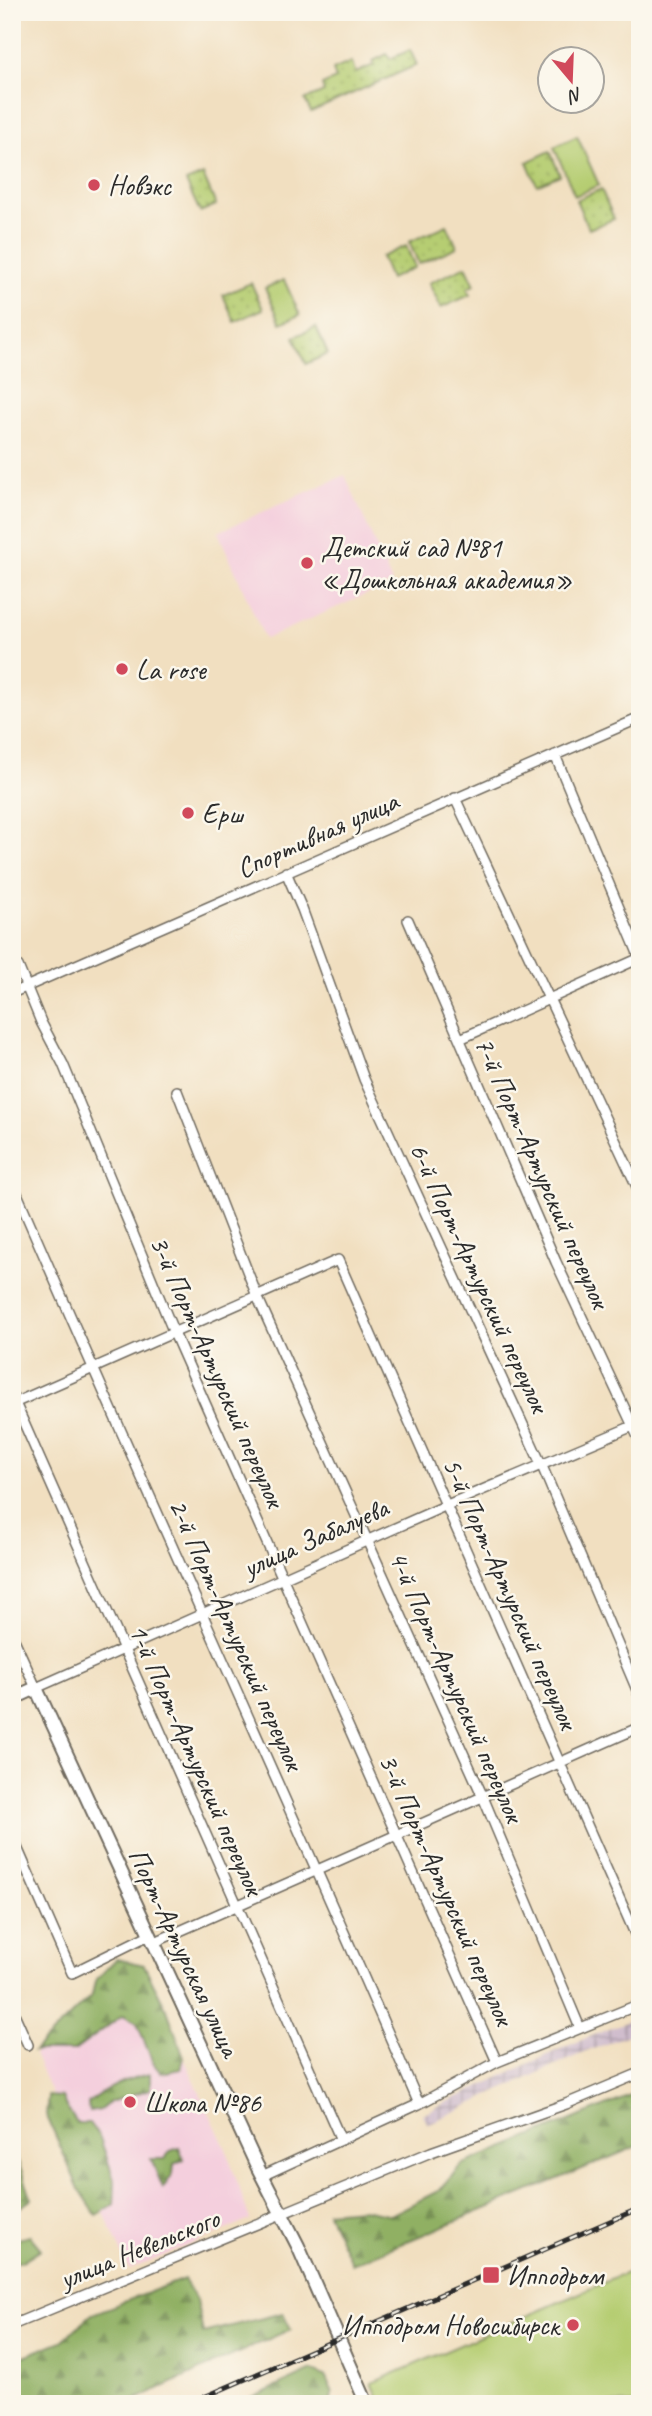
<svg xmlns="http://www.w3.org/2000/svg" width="652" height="2416" font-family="Caveat,sans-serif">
<defs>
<pattern id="industrial-grid" width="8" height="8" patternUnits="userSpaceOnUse" patternTransform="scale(1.75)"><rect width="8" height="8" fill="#d0bdcd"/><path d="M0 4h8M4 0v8" fill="none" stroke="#a99aa7"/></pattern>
<pattern id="forest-firs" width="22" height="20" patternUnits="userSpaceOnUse" patternTransform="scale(1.75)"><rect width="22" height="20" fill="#90b064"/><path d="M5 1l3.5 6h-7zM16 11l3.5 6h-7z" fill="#768f53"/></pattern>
<pattern id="park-dots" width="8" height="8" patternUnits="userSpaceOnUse" patternTransform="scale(1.75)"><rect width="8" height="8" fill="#b6cd72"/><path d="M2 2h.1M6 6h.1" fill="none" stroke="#9db063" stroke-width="1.8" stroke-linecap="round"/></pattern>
</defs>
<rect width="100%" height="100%" fill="#fbf7ec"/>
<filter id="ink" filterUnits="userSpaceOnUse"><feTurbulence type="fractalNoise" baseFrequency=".0143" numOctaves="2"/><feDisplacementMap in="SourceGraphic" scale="14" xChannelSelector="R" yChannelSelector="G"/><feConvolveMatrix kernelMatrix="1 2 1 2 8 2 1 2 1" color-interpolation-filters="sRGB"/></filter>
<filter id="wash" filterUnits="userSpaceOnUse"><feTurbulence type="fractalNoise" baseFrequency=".00686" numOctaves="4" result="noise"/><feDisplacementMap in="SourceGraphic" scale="28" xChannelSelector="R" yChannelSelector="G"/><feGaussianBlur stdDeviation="1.57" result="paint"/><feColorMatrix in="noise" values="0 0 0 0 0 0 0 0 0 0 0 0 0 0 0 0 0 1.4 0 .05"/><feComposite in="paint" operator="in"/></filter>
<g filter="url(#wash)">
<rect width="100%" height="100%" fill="#f1dfc0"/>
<path fill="#f4cfdd" d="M345,475L392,583L265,639L218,532Z
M142,1967L226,2149L250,2220L129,2270L34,2054L119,1977Z"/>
<path fill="url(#industrial-grid)" d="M640,2016V2030L564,2061L428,2124L422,2114L560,2049Z"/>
<path fill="url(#forest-firs)" stroke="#5e6e48" stroke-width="2" d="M116,1959L144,1965L167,2010L184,2057L181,2069L161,2073L153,2063L137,2023L123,2015L74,2051H34L92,1995L95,1981Z
M150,2074V2089L110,2102L100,2110L89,2112L88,2103C107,2088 126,2078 150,2074Z
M640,2092V2145L352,2264L327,2212L363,2209L391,2215L440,2190L461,2165Z
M48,2096L62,2097L66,2107L77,2123H89L100,2138L115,2182L114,2205L96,2215L79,2189L46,2114Z
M12,2146L32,2199L16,2210L12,2216Z
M179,2148L184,2159L174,2164L173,2174L163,2188L151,2159H165L170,2151Z
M30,2236L41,2249L22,2261L12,2263V2240Z
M184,2279L196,2300L203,2333L283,2313L291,2329L126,2404H12V2361L62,2341L92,2314Z
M312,2370L326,2377L333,2394L331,2404H225L250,2399Z"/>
<path fill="url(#park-dots)" stroke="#707c4e" stroke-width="2" d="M410,50L417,65L311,112L305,100L324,92L322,85L336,79L333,70L351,62L356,73L374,65L373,61L387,54L390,59Z
M550,151L560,175L537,185L527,162Z
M203,175L216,205L200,212L186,182Z
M601,189L614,219L589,229L576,200Z
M447,225L457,247L419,264L409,242Z
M406,246L415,267L390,279L381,257Z
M466,266L475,285L467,288L470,295L441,308L429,283Z
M251,283L263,309L235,322L223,295Z
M316,327L328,354L306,364L294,337Z"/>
<path fill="#b6cd72" stroke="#707c4e" stroke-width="2" d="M577,136L599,185L575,196L554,147Z
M284,280L300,315L281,323L265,288Z
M640,2267V2404H381L372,2383Z"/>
</g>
<g filter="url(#ink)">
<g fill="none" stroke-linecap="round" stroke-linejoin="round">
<g stroke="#706a5f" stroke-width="12">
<path id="street" d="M555,755L640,958
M455,798L640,1193
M286,872L302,909L364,1079L542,1466L640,1697
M408,920L556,1262L640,1441
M18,966L41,1022L63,1064L174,1333L497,2062
M12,993L640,718
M460,1039L640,958
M177,1091L257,1296L483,1797L580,2028
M12,1182C145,1491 286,1796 419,2104
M12,1396L341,2140
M12,1404L338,1260L640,1945
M12,1635L36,1688L447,1505L640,1423
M12,1836L72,1973L149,1935
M155,1942L640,1727
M12,2009L28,2045
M264,2175L419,2104L497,2062L640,2004
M12,2325L431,2152L566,2104L640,2073"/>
</g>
<g stroke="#706a5f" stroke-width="16">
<path id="secondary" d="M12,1699L36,1688L257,2166L298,2246L367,2404"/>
</g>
<use href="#street" stroke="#fff" stroke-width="9"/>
<use href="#secondary" stroke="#fff" stroke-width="12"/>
<g stroke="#2b2b2b" stroke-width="5">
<path id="rail" d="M188,2404L640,2208"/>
</g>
<use href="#rail" stroke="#fbf7ec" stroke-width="2.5" stroke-dasharray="8" stroke-linecap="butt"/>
</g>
</g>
<g fill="#d1495b" stroke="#fbf7ec" stroke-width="2.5">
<circle cx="94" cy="185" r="7"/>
<circle cx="307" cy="563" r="7"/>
<circle cx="122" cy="669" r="7"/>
<circle cx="188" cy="813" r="7"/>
<circle cx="130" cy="2102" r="7"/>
<rect x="482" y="2266" width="18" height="18" rx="3.5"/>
<circle cx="573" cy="2325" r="7"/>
</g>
<g text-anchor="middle" stroke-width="5" stroke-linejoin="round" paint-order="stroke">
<g font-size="28" fill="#2b2b2b" stroke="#fbf7ec" text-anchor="start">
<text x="108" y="195">Новэкс</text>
<text x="321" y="557">Детский сад №81<tspan x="321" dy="32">«Дошкольная академия»</tspan></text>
<text x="136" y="679">La rose</text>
<text x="202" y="823">Ерш</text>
<text x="144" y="2112">Школа №86</text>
<text x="507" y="2285">Ипподром</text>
<text x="559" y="2335" text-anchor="end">Ипподром Новосибирск</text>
</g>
<g font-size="28" fill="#2b2b2b" stroke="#fbf7ec">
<text transform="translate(317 834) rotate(-24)" y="10">Спортивная улица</text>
<text transform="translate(543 1172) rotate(66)" y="10">7-й Порт-Артурский переулок</text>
<text transform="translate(480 1277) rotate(65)" y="10">6-й Порт-Артурский переулок</text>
<text transform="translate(218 1371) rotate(66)" y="10">3-й Порт-Артурский переулок</text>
<text transform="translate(315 1537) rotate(-24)" y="10">улица Забалуева</text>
<text transform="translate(511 1593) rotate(66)" y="10">5-й Порт-Артурский переулок</text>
<text transform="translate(237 1634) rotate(66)" y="10">2-й Порт-Артурский переулок</text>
<text transform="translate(457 1686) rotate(66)" y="10">4-й Порт-Артурский переулок</text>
<text transform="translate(197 1759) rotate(66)" y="10">1-й Порт-Артурский переулок</text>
<text transform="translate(447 1889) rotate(66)" y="10">3-й Порт-Артурский переулок</text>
<text transform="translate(185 1952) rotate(65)" y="10">Порт-Артурская улица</text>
<text transform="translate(139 2248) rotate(-22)" y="10">улица Невельского</text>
</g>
</g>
<rect width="652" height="2416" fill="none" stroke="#fbf7ec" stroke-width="42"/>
<g transform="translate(571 80) rotate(161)"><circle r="33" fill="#fbf7ec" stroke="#a8a59f" stroke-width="2"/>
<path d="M0-5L12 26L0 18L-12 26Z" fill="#d1495b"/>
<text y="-10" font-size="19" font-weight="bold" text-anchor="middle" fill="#2b2b2b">N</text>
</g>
</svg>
